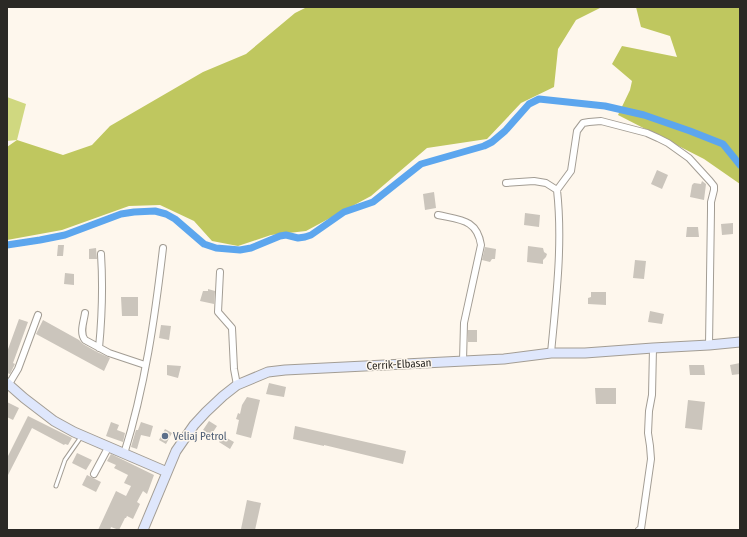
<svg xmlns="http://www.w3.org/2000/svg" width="747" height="537" font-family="'Fira Sans Condensed',sans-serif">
<rect width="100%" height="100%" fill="#fef7ed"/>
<path fill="#d0d880" d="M7,97L26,104L17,140L7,141Z"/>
<path fill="#bfc75f" d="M307,7H602L576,20L558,49L554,87L521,103L487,139L427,148L371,196L306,231L271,235L238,246L212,241L194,221L160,205L129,206L62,230L7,240V147L17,140L63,155L92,145L110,126L203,72L246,54L295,13Z
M636,7H740V184L704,159L618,115L630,90L632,81L612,64L622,46L677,57L670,36L641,27Z"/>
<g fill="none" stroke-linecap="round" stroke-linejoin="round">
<path stroke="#5ca6ee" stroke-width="7" d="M7,245L40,240L65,235L121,214L134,212L155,211L166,214L175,219L204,244L216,248L240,250L251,248L280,236L286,235L298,238L305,237L311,235L344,212L373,202L421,164L484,146L492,142L505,131L529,104L539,99L605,106L644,115L690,131L723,144L740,165"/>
</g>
<path fill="#cbc5bc" d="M657,170L668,175L662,189L651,184Z
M702,181L706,184L704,200L690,197L692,185L694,183L701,184Z
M434,192L436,208L425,210L423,194Z
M525,213L540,215L539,227L524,225Z
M733,223V234L722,235L721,224Z
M687,227H698L699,237H686Z
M58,245H64L63,256H57Z
M528,246L543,248L544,252L547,254L546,257L543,260V264L527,262Z
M485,247L496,249L495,259H492L490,262L482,260Z
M96,248L97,259H89V249Z
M635,260L646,261L644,279L633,278Z
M65,273L74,274V285L64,284Z
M208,289L215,291L214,304L200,301L203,291H208Z
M591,292H606V305L588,304V298L591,297Z
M121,297H138V316H122Z
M650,311L664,314L662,324L648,322Z
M19,319L28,322L13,363L15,364L10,374L7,373V352Z
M43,320L79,340L83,344L97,352L110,358L104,371L36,334Z
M161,325L171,326L169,340L159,338Z
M468,330H477V342H468Z
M740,363V374L732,375L730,365Z
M167,365L181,366L178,378L167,375Z
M689,365H704L705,375H690Z
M269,383L286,387L284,397L266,394Z
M595,388H616V404H596Z
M247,397L260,400L251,438L236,434L239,420L236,419L238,413L240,414L242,405Z
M688,400L705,402L702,430L685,428Z
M7,402L19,408L13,420L7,417Z
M28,416L72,438L68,445L65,444L64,445L32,428L7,477V458Z
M209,421L217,426L211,435L203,430Z
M111,422L119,425L117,430L125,433L123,442L106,436Z
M141,422L153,426L150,437L141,435L137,449L131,447L136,430H138Z
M295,426L406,451L403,464L324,445V446L293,439Z
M165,429L172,433L166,444L159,440Z
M223,436L234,442L230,449L219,442Z
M77,453L92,460L86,470L72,463Z
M111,454L154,475L147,494L143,491L137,502L140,504L133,519L127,516L126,518H125L119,530L111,527L110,530H98L116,491L126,496L131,486L124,483L128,475L114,468L116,465L107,461Z
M87,475L101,482L96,492L82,485Z
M247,500L261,503L255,530L241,529Z"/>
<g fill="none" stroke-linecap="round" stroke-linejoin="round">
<g stroke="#a39d94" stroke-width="5">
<path id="lane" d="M56,486L65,460L81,437"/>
</g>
<g stroke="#a39d94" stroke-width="8">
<path id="street" d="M506,183L534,181L546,183L557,190
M438,215C460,220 477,219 481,245L464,323L463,361
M220,272L218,312L232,328L234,369L237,385
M85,313C84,321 79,333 85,340L109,353L145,365
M99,348C102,317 103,285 101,254
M551,353C556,299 563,244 557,190L571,171L577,131L583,123L589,122L601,121L647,133L658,138L668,143L689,158L710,181L714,186V190L711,202V210L709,345
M9,384L18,369L38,315
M124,454C145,387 155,317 163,248
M94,474L109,446
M639,530L641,529L651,459L650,446L648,433L649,411L652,395L653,348"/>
</g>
<g stroke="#a39d94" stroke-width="11">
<path id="secondary" d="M7,383L24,398L54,421L74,432L167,472
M143,530L176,451L194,425L206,412L223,396L237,385L268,372L285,370L504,359L551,353H585L653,348L709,345L740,342"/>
</g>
<use href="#lane" stroke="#fff" stroke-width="3"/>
<use href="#street" stroke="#fff" stroke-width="6"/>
<use href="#secondary" stroke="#dfe7fc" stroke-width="9"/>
</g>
<circle fill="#5c6f8a" stroke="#fef7ed" stroke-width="1.5" cx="165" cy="436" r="4"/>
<g text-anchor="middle" stroke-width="3" stroke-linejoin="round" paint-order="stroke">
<g font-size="11" fill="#2b2925" stroke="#fef7ed">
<text transform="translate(399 364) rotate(-3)" y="4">Cerrik-Elbasan</text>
</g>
<g font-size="11" fill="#4e5e75" stroke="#fef7ed" text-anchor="start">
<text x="173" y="440">Veliaj Petrol</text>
</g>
</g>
<rect width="747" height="537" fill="none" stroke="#2b2925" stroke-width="16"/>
</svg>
